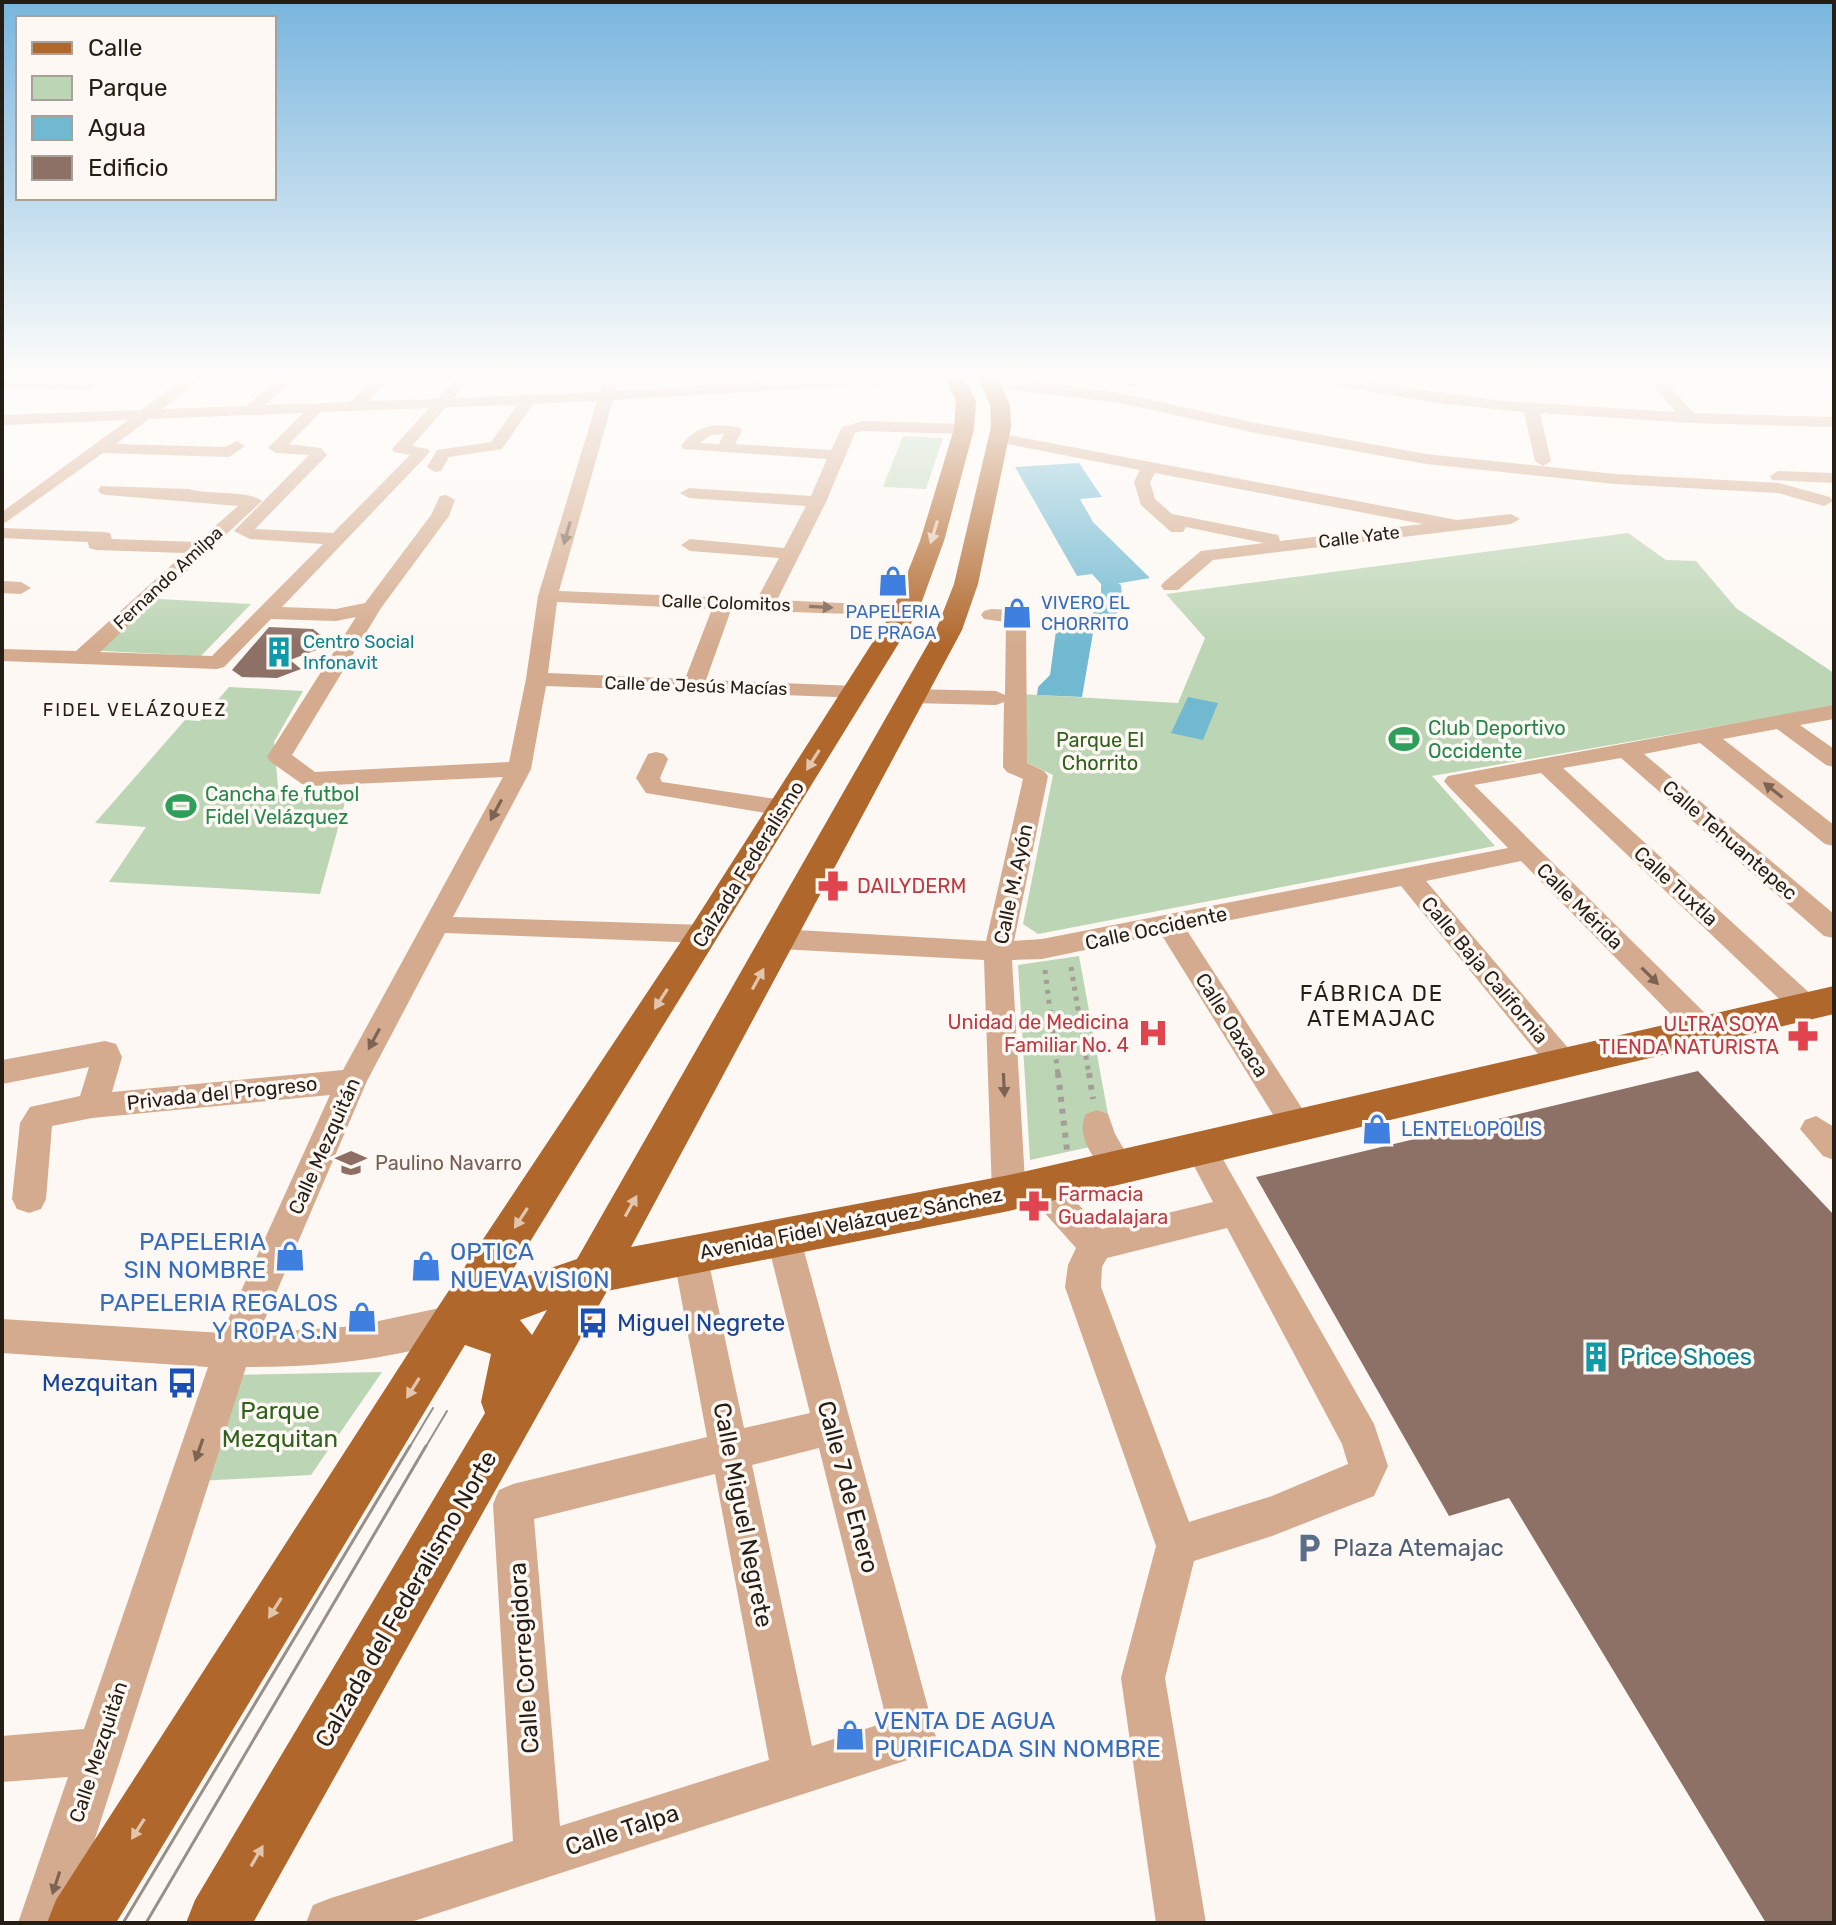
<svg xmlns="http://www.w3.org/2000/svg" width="1836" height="1925" font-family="Rubik,sans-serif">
<rect width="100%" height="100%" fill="#fdf8f3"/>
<path fill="#bcd5b4" d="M903,436L943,438L926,489L883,487Z
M1628,533L1666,560L1696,561L1736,608L1834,673V706L1432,776L1495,846L1038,934L1023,924L1053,775L1023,761L1021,694L1178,703L1205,638L1166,594Z
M141,598L251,604L201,656L85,650Z
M229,687L303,691L274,742L279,798L347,795L320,894L109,882L146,827L95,823L185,720L200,721Z
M1079,956L1113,1142L1030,1160L1018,965Z
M382,1372L311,1475L197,1481L233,1375Z"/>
<path fill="#70b9d0" d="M1079,463L1102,497L1080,499L1093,522L1150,578L1103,586L1092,574L1077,576L1015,467Z
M1085,626L1094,627L1082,697L1037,695L1038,687L1050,675L1056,631Z
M1188,697L1218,703L1203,740L1171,733Z"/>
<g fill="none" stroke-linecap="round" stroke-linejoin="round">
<path fill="#70b9d0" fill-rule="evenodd" d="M1111,579L1121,585L1123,607L1098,632H1082L1079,627L1101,605V585Z"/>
</g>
<path fill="#8d7066" d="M269,627L313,629L332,644L290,660L301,669L277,678L242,677L232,670Z
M1698,1071L1834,1215V1923H1766L1509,1498L1449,1516L1256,1177Z"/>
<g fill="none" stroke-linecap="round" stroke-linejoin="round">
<path stroke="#a49e97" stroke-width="5" stroke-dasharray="4 6" stroke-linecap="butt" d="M1071,967L1089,1075
M1045,970L1058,1075
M1027,1044L1054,1043"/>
<path stroke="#a49e97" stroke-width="6" stroke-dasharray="5 7" stroke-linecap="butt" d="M1058,1073L1067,1150
M1089,1073L1093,1099"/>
<path fill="#d4ab8e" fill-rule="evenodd" d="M186,377H203L162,409L246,406L281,377H297L265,405L350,402L377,377H393L369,401L437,399L457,377H472L454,398L600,392L605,377H619L615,391L858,377H947L940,381L613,400L559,591L757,599L779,558L690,551L681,545L690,539L784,548L806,506L689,498L680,493L689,488L811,496L827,459L683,449L681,446C696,425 715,422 740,428L742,431L735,444L831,450L842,427L863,421L964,424L972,429L964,434L863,431L855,433L826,502L777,600L905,606L915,612L912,616L731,610L706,680L856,686L864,688L867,693L864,698L546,686L531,769L453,917L704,925L714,927L718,934L714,941L704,943L445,933L367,1081L259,1333L355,1326L454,1305L467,1310L472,1322L467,1334C398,1360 319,1367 246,1367L68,1923H18L68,1777L2,1782V1736L84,1729L208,1367L2,1353V1319L222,1333L330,1095L92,1118L52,1126L46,1199L41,1209L29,1213L17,1209L12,1199L20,1123L30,1107L80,1096L89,1067L2,1084V1060L105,1041L116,1044L122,1057L112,1092L343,1070L503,777L310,786L302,784L271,762L267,757L356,617L336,621L271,619L224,667L217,669L2,661V649L76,651L185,553L96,550L89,548L88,542L2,538V528L104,532L110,533L112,539L197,542L238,506L107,495L101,494L98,490L101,486L189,489C207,495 249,490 262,501L100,652L212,656L323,544L250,539L234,531L309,455L276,453L268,448L303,413L149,419L116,444L225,447L237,441L245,446L229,457L103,453L2,525V512L128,420L2,425V415L141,410ZM597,401L538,596L526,679L509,762L315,772L292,755L381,608L449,516L455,500L446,495L440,496L431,515L365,603L336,609L282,607L430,452L428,449L412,446L446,407L517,405L491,442L437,450L427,467L435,472L441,471L449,457L502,449L533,404ZM429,408L392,449L394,452L410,455L333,533L255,529L327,455L321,448L289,444L321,412ZM724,434L719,444L700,443L711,435ZM557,602L712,609L685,679L548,673Z
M1134,377H1153L1136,387H1126V381Z
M1300,377H1332L1503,401L1676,412L1645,377H1660L1694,413L1834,417V427L1690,423L1540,413L1551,461L1543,466L1535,461L1524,412L1437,403L1307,381Z
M1777,377H1834V383L1784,381Z
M2,379L89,382L96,386L89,390L2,387Z
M992,380L1052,384L1120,393L1256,423L1426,454L1615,474L1779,483L1830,497L1833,501L1824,506L1778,493L1615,484L1426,464L1256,433L1120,403L987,387L985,384Z
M998,433L1457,520L1511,514L1520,519L1511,524L1213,560L1178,590H1164L1161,586L1164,582L1201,551L1264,543L1186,527L1183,532H1171L1141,505L1134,482L1140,470L992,441V435ZM1155,473L1423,524L1280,541L1278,535L1172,514L1155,499L1150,482Z
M1778,471L1834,473V483L1772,480L1770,476Z
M2,581L21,582L31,588L21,594L2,593Z
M991,609L1016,610L1026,616L1027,763L1044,771L1048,776L1014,941L1042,939L1508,848L1448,786L1444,781L1448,776L1834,705V719L1800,725L1834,749V767L1826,765L1777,729L1723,739L1834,825V846L1825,844L1700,743L1644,754L1834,914V938L1824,936L1621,758L1563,768L1815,998L1819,1006L1815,1014L1805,1017L1795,1014L1541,773L1474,785L1714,1022L1719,1030L1714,1038L1704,1041L1694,1038L1521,861L1426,881L1574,1055L1578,1063L1574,1071L1563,1075L1552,1071L1401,886L1186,929L1307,1116L1312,1125L1307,1134L1296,1138L1285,1134L1161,934L1042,959L1012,960L1025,1181L1027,1176L1039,1172L1051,1176L1102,1229L1213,1202L1185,1149L1190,1140L1201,1136L1212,1140L1374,1424L1388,1466L1374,1496L1272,1536L1194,1561L1165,1678L1206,1923H1156L1121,1678L1156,1546L1065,1287L1068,1265L1076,1248L1026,1192L1021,1203L1009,1207L997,1203L992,1193L984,960L780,949L770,946L766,939L770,932L780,929L986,941L1023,779L1007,772L1003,767L1004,702L996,705L911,703L900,696L911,689L996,691L1005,695L1006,622L984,619L981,615L984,611ZM1227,1228L1342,1444L1348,1464L1272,1496L1189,1522L1101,1287L1102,1267L1107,1258Z
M656,752L664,754L668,759L660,778L662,782L783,800L792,803L795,808L792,813L783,816L646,793L636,778L648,754Z
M1097,1110L1108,1114L1115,1134L1135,1168L1131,1178L1119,1182L1107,1178C1096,1159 1074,1136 1086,1114Z
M1816,1116L1834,1127V1160L1823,1156L1800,1129L1805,1120Z
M783,1221L795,1226L800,1236L936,1737L929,1753L408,1923H306L313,1905L331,1898L513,1841L493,1504L499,1490L513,1484L707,1437L673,1254L678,1243L690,1239L702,1243L707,1254L744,1428L810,1413L766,1236L771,1226ZM819,1448L887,1722L812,1746L752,1465ZM715,1474L769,1760L560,1826L534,1519Z"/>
<path fill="#b0672b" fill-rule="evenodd" d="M945,377H964L976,401L974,429L944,541L918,612L504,1284L577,1259L936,630L954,584L991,427L990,405L978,377H997L1010,405L1011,427L978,584L962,630L631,1247L1009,1175L1834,986V1014L1009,1211L607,1291L253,1923H186L195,1900L485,1413L481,1402L491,1354L465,1345L116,1923H47L56,1900L438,1307L692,925L892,612L920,541L954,429L956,401ZM547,1310L532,1335L520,1320Z"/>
<path stroke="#979089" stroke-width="2" d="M409,1448L433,1408
M425,1448L447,1411"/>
<path stroke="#979089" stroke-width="3" d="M123,1923L410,1446
M146,1923L426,1446"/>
</g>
<defs><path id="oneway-solid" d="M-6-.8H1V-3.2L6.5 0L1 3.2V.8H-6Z" transform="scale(2)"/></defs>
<g fill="#e2c5ad">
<use href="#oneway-solid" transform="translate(934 532) rotate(107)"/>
<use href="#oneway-solid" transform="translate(813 760) rotate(122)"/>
<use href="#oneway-solid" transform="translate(758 979) rotate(-61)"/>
<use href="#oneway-solid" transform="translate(661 999) rotate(123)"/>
<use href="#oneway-solid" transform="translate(631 1206) rotate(-61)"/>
<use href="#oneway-solid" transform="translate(521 1218) rotate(123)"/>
<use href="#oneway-solid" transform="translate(413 1388) rotate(122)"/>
<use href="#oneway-solid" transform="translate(275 1608) rotate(122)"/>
<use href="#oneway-solid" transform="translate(138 1829) rotate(122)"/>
<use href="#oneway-solid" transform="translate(257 1856) rotate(-60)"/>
</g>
<g fill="#7d6452">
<use href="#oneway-solid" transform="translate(567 533) rotate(106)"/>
<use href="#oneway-solid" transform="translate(821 607) rotate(3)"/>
<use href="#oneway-solid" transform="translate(1773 790) rotate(-142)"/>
<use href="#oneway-solid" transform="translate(496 810) rotate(118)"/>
<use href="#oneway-solid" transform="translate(1650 976) rotate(45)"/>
<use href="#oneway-solid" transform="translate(374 1039) rotate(118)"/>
<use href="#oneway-solid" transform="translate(1004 1085) rotate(87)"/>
<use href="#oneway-solid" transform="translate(199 1450) rotate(109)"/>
<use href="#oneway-solid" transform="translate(56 1883) rotate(108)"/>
</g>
<linearGradient id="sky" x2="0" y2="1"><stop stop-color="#78b6de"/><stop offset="0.58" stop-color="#fefcfa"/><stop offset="1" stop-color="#fefcfa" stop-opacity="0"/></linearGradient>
<rect width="1836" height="647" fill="url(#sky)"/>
<defs>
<g id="shop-bare" transform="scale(2.4)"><path d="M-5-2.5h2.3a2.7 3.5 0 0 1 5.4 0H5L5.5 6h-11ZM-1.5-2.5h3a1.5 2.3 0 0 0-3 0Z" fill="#3f7fe0" stroke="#fdf8f3" stroke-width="2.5" paint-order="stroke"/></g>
<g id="building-bare" transform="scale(2.4)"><path d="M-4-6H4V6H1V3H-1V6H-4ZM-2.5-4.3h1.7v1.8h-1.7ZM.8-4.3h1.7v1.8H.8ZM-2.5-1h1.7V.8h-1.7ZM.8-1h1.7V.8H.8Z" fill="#0f9aa8" stroke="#fdf8f3" stroke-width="2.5" paint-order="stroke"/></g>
<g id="stadium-bare" transform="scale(2.4)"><path d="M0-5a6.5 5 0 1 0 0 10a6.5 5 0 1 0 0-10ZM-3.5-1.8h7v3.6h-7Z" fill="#2e9e5b" stroke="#fdf8f3" stroke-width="2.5" paint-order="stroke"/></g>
<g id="pharmacy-bare" transform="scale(2.4)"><path d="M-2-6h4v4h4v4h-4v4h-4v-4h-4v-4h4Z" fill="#e0444e" stroke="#fdf8f3" stroke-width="2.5" paint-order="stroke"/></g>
<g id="hospital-bare" transform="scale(2.4)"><path d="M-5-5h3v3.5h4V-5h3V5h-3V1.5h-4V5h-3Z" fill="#e0444e" stroke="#fdf8f3" stroke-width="2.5" paint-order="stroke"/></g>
<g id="school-bare" transform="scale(2.4)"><path d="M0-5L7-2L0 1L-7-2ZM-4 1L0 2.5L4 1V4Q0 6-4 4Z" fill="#8d6e63" stroke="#fdf8f3" stroke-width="2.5" paint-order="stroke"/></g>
<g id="bus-bare" transform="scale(2.4)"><path d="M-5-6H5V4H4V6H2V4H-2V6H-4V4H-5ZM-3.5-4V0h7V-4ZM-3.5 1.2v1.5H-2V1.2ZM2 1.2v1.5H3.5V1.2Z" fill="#1a4fb4" stroke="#fdf8f3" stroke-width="2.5" paint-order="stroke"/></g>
<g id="parking-bare" transform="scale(2.4)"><path d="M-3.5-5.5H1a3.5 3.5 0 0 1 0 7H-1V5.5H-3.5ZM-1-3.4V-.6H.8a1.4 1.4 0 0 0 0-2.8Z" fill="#5c6f8a" stroke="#fdf8f3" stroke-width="2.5" paint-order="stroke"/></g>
</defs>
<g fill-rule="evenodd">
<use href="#shop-bare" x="893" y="581"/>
<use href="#shop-bare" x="1017" y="613"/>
<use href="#building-bare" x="279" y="652"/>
<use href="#stadium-bare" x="1404" y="739"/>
<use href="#stadium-bare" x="181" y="806"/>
<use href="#pharmacy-bare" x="833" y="886"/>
<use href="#hospital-bare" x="1153" y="1033"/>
<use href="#pharmacy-bare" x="1803" y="1036"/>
<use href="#shop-bare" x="1377" y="1129"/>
<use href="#school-bare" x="351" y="1163"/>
<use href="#pharmacy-bare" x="1034" y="1206"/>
<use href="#shop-bare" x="290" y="1256"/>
<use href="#shop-bare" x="426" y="1266"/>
<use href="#shop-bare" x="362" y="1317"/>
<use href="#bus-bare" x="593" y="1323"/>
<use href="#building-bare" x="1596" y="1357"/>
<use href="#bus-bare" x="182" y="1383"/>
<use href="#parking-bare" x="1309" y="1548"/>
<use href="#shop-bare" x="850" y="1735"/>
</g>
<g text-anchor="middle" stroke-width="7" stroke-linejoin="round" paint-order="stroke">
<g font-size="18" fill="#261e15" stroke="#fdf8f3">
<text transform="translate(1359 537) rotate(-7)" y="6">Calle Yate</text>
<text transform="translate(168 578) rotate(-43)" y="6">Fernando Amilpa</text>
<text transform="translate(726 603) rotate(2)" y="6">Calle Colomitos</text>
<text transform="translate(696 686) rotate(2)" y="6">Calle de Jesús Macías</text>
</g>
<g font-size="18" fill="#366cbe" stroke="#fdf8f3" text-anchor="start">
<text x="1041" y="609">VIVERO EL<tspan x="1041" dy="21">CHORRITO</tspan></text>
<text x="893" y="618" text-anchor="middle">PAPELERIA<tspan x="893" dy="21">DE PRAGA</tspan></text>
</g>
<g font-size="18" fill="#0d838f" stroke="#fdf8f3" text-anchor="start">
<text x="303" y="648">Centro Social<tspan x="303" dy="21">Infonavit</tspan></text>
</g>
<g font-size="18" letter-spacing="2" fill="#261e15" stroke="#fdf8f3">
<text x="135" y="716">FIDEL VELÁZQUEZ</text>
</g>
<g font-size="20" fill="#27864d" stroke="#fdf8f3" text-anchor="start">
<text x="1428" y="735">Club Deportivo<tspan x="1428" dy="23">Occidente</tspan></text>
<text x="205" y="801">Cancha fe futbol<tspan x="205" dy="23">Fidel Velázquez</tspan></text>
</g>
<g font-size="20" fill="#32611e" stroke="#fdf8f3">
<text x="1100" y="747">Parque El<tspan x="1100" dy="23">Chorrito</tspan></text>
</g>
<g font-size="20" fill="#261e15" stroke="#fdf8f3">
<text transform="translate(1730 840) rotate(41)" y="7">Calle Tehuantepec</text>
<text transform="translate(748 864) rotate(-58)" y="7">Calzada Federalismo</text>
<text transform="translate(1013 884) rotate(-78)" y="7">Calle M. Ayón</text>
<text transform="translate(1676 886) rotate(43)" y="7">Calle Tuxtla</text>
<text transform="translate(1580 906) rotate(45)" y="7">Calle Mérida</text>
<text transform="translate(1156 928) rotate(-12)" y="7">Calle Occidente</text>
<text transform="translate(1485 970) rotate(50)" y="7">Calle Baja California</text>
<text transform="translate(1232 1025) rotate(58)" y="7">Calle Oaxaca</text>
<text transform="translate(222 1093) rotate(-6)" y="7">Privada del Progreso</text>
<text transform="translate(324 1146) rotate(-66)" y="7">Calle Mezquitán</text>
<text transform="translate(851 1223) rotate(-11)" y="7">Avenida Fidel Velázquez Sánchez</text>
<text transform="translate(98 1752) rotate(-72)" y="7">Calle Mezquitán</text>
</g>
<g font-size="20" fill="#be3a42" stroke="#fdf8f3" text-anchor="start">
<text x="857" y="893">DAILYDERM</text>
<text x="1129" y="1029" text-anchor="end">Unidad de Medicina<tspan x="1129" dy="23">Familiar No. 4</tspan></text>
<text x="1779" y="1031" text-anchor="end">ULTRA SOYA<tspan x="1779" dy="23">TIENDA NATURISTA</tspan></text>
<text x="1058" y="1201">Farmacia<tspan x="1058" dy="23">Guadalajara</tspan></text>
</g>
<g font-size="20" fill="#366cbe" stroke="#fdf8f3" text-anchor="start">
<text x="1401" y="1136">LENTELOPOLIS</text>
</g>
<g font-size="20" fill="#785e54" stroke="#fdf8f3" text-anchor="start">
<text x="375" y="1170">Paulino Navarro</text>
</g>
<g font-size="22" letter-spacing="2" fill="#261e15" stroke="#fdf8f3">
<text x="1372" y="1001">FÁBRICA DE<tspan x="1372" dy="25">ATEMAJAC</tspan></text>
</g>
<g font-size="24" fill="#366cbe" stroke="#fdf8f3" text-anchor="end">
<text x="266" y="1250">PAPELERIA<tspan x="266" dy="28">SIN NOMBRE</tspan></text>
<text x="450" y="1260" text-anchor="start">OPTICA<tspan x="450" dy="28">NUEVA VISION</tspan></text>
<text x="338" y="1311">PAPELERIA REGALOS<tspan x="338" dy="28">Y ROPA S.N</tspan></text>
<text x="874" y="1729" text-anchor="start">VENTA DE AGUA<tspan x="874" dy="28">PURIFICADA SIN NOMBRE</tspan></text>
</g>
<g font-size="24" fill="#164399" stroke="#fdf8f3" text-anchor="start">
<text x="617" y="1331">Miguel Negrete</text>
<text x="158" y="1391" text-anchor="end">Mezquitan</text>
</g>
<g font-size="24" fill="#0d838f" stroke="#fdf8f3" text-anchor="start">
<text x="1620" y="1365">Price Shoes</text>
</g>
<g font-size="24" fill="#32611e" stroke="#fdf8f3">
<text x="280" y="1419">Parque<tspan x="280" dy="28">Mezquitan</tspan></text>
</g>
<g font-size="24" fill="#261e15" stroke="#fdf8f3">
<text transform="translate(848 1487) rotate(75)" y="8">Calle 7 de Enero</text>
<text transform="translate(743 1515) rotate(79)" y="8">Calle Miguel Negrete</text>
<text transform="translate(406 1599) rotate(-60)" y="8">Calzada del Federalismo Norte</text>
<text transform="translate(524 1658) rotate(-94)" y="8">Calle Corregidora</text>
<text transform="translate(622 1830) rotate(-18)" y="8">Calle Talpa</text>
</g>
<g font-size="24" fill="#4e5e75" stroke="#fdf8f3" text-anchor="start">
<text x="1333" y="1556">Plaza Atemajac</text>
</g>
</g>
<rect width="1836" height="1925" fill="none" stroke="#261e15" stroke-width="8"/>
<rect x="16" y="16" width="260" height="184" fill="#fdf8f3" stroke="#a7a19a" stroke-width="2"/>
<rect x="32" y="42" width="40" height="12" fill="#b0672b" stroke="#a7a19a" stroke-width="2"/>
<text x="88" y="56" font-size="24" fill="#261e15">Calle</text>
<rect x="32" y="76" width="40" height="24" fill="#bcd5b4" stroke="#a7a19a" stroke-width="2"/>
<text x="88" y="96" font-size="24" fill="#261e15">Parque</text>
<rect x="32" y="116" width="40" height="24" fill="#70b9d0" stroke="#a7a19a" stroke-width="2"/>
<text x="88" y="136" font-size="24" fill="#261e15">Agua</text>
<rect x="32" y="156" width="40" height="24" fill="#8d7066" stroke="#a7a19a" stroke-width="2"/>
<text x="88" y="176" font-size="24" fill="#261e15">Edificio</text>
</svg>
